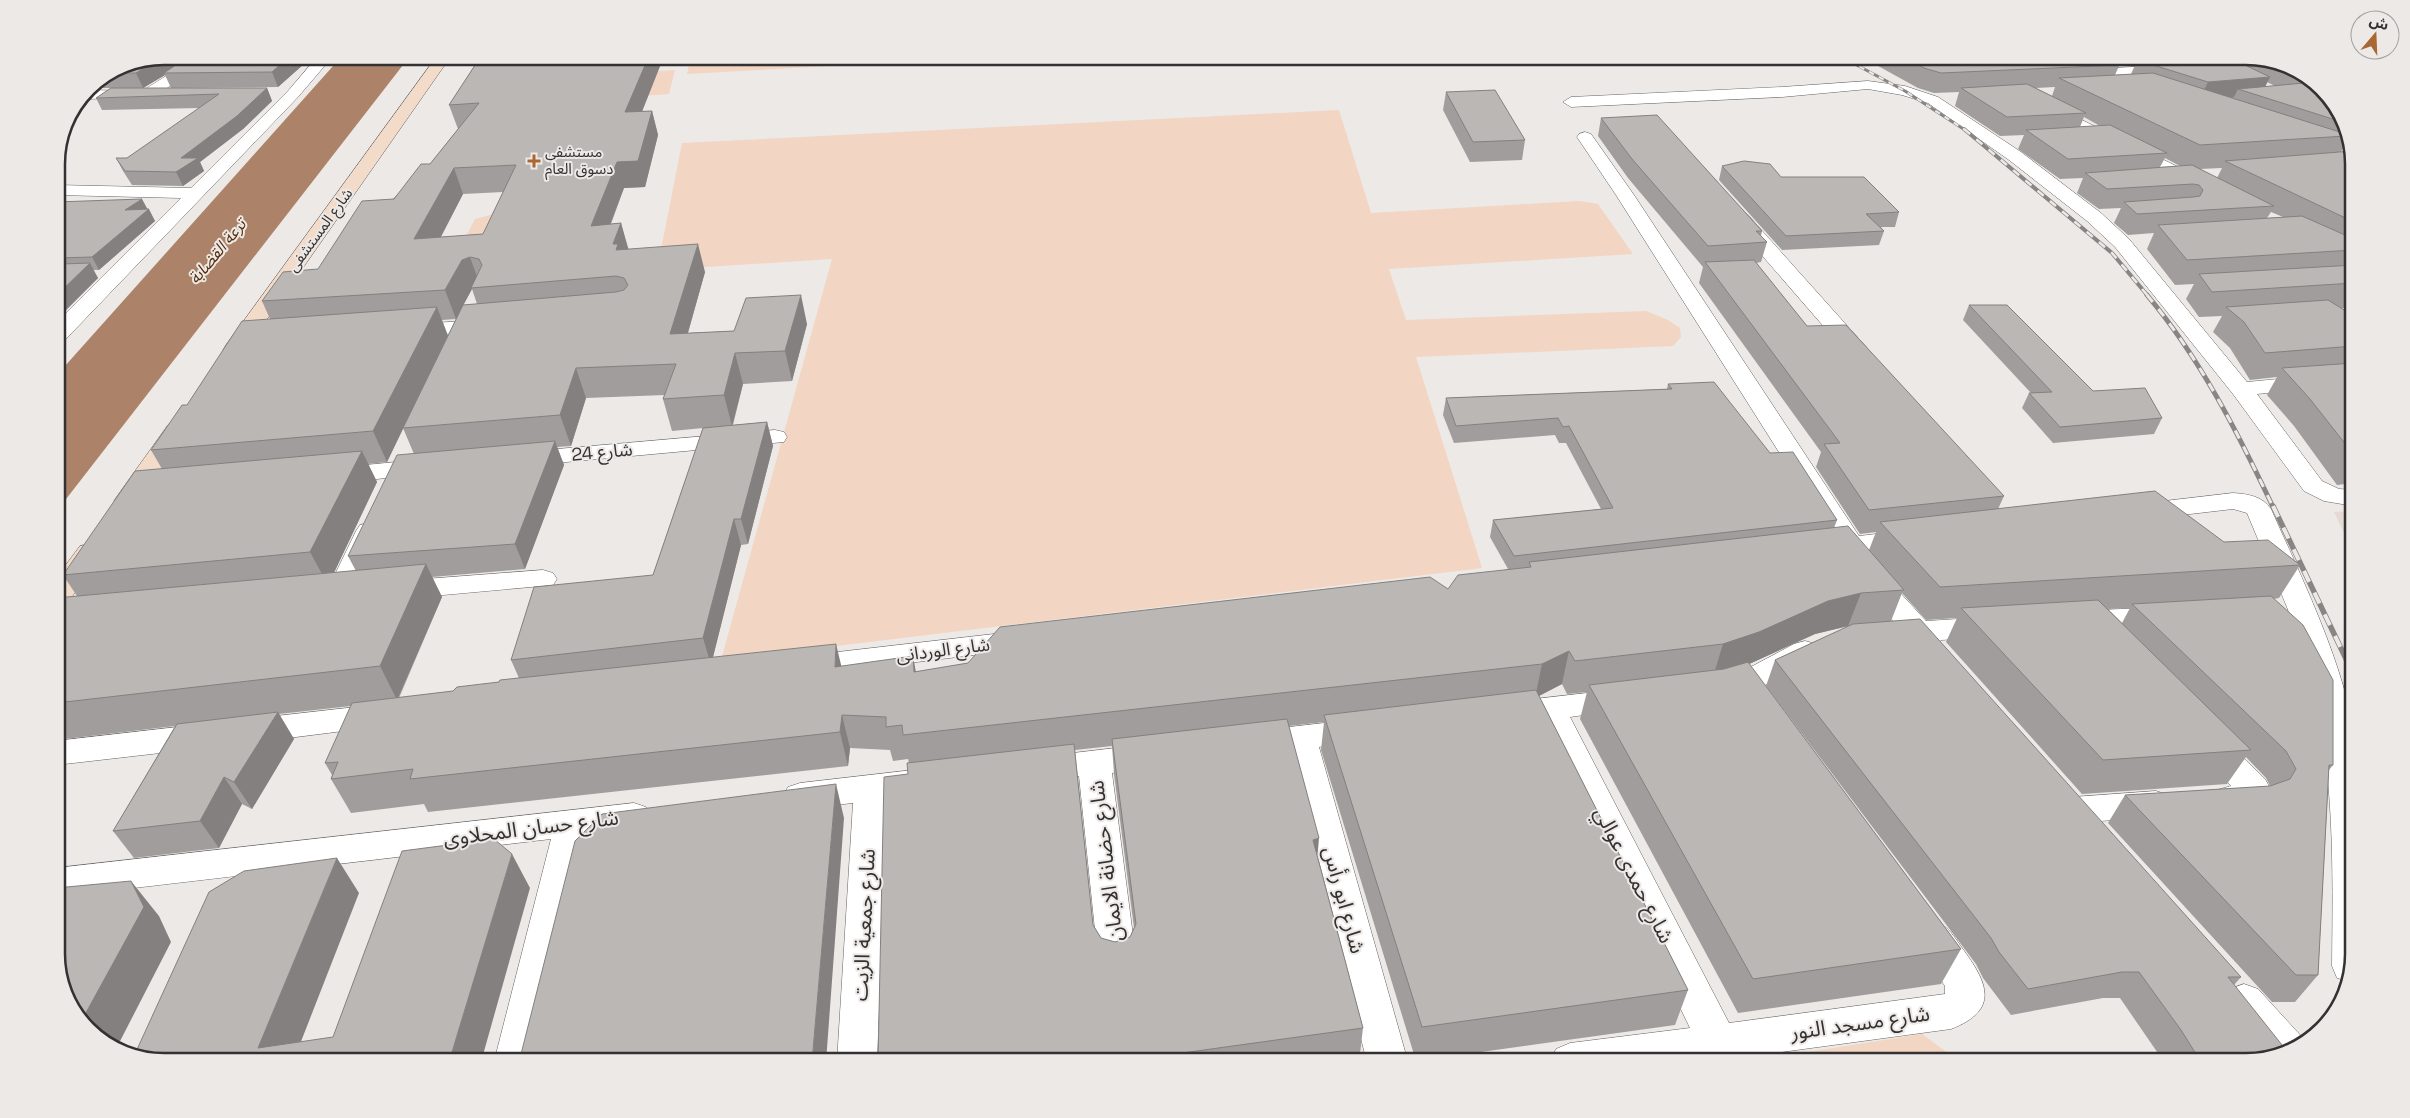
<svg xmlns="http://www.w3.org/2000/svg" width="2410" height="1118" font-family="'Space Grotesk','Noto Sans Arabic',sans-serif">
<rect width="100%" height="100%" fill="#ede9e7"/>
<path fill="#e4dad3" d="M2354,511V554L2334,512Z"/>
<path fill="#f2d5c2" d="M691,56H1005L687,74Z
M675,70L669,94L568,101L578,77Z
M1339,110L1371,213L1579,201L1598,204L1633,254L1389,269L1406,320L1646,311L1668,320L1680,328L1681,337L1673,346L1416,357L1482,568L721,660L832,259L657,270L682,143Z
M510,213L458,252L475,219L494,214Z
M1922,1034L1960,1062H1744Z"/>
<path fill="#ac8368" d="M342,56H410L56,512V376Z"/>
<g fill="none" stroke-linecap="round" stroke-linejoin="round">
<g stroke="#646160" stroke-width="1">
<path id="street" d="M198,56H215L152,98L80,99L86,90L142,91Z
M318,56H333L298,97L64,341L56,342V323L181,198L56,195V185L191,188L288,91Z
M2267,60L2290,66L2284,68L2094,77L2087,73L2094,69Z
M1868,81L1905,86L1938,97L2021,152L2101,213L2129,239L2247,382L2310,376L2318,378L2321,383L2318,388L2257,394L2322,481L2339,489L2354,490V506L2324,501L2304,491L2233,394L2115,247L2087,221L2009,160L1928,103L1902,95L1868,89L1782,97L1571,107L1563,102L1571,97L1782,87Z
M2047,103L2205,180L2208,184L2205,188H2193L2042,111L2039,108Z
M1585,132L1591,134L1634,195L1859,536L1910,530L1920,532L1923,538L1920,544L1826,556L1816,554L1812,548L1816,542L1834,539L1616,195L1577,137L1579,134Z
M1740,212L1747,214L1867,348L1870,353L1867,358L1859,360L1851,358L1733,222L1731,218L1733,214Z
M489,319L497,320L500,325L497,330L408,337L400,336L397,331L400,326L408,325Z
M775,430L784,432L787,437L784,442L523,466L514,464L511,459L514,454L523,452Z
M428,459L437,462L441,467L437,472L334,484L325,481L321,476L325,471L334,468Z
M2233,493C2248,494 2262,496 2271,509C2303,581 2338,651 2354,729V954L2348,981L2337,978L2332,966C2333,868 2335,771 2310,676C2296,620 2269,567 2247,513L2233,509L2139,520L2130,518L2126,512L2130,506L2139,504Z
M369,523L378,525L382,531L353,595L349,601L339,604L329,601L325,595L356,531L360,525Z
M543,570L553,573L557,579L553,585L399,599L389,596L385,590L389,584L399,581Z
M1872,570L1882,573L1926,621L1990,617L2000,620L2005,627L2000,634L1990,637L1941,640L1936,647C1926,650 1918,650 1911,642L1895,643L1885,640L1880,633L1885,626L1895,623L1858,579L1862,573Z
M2162,607L2172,609L2177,616L2172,623L2162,625L2080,631L2070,628L2065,621L2070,614L2080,611Z
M1021,631L1031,634L1036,641L1031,648L803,676L792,673L788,666L792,659L803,656Z
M1805,641L1816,644L1820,651L1816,658C1789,672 1743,703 1713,695L1709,687L1713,679L1747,669L1794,644Z
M1622,689L1633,692L1638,700L1633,708L1570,717L1729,1023L1945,994V986L1911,936L1917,925C1926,922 1933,919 1942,925C1950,929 1957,941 1962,948C1988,983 2000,1010 1951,1029L1708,1062H1550L1556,1049L1570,1043L1690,1028L1540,720L1508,724L1497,721L1492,713L1497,705L1508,702Z
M383,704L394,707L399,715L394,723L383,726L249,743L238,739L233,731L238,723L249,719Z
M1359,719L1370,723L1375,731L1370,739L1319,747L1408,1062H1367L1287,751L1255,755L1244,751L1239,743L1244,735L1255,731Z
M204,724L215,728L220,736L215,744L204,748L56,765V741Z
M2211,733L2222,737L2265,779L2274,795L2269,804C2254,813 2233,813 2217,808L2212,799L2217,790L2231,786L2200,753L2195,745L2200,737Z
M1150,744L1162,748L1166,756L1162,764L1112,773L1136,959L1130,971L1117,975L1104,971L1098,959L1079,776L1039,781L1027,778L1022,769L1027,760L1039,757Z
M922,769L934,773L939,782L934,791L887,799L877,1062H837L853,803L800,809L788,805L783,796L788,787L800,783Z
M2156,791L2168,795L2173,804L2168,813L2156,817L2073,823L2061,819L2056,810L2061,801L2073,797Z
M634,803L646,807L651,816L646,825L634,829L587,835L535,1062H494L551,839L57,897V868Z
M2244,984L2258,989L2301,1036L2305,1044L2267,1055L2230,1013L2224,1001L2230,989Z"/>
</g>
<g stroke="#646160" stroke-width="1">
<path id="secondary" d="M437,56H451L242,355L234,357L226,355L223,350L226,345Z
M177,423L186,425L189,430L136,507L127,509L118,507L114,501L118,495L168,425Z
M90,544L100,546L104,552L66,605L56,608V578L80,546Z"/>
</g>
<use href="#street" fill="#fff" fill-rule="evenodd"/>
<use href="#secondary" fill="#f3dbc9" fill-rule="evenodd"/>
<g stroke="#888584" stroke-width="3">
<path id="rail-far3" d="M1840,56L1905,91L1965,130"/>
</g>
<g stroke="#888584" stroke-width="4">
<path id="rail-far2" d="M1964,129L2112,253L2148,296"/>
</g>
<g stroke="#888584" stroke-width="5">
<path id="rail-far1" d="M2147,295C2200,358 2238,433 2273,507"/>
</g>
<g stroke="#888584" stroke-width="5.5">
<path id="rail" d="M2273,506L2347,661L2354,690"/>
</g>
<use href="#rail-far3" stroke="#ede9e7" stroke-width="2" stroke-dasharray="5.5" stroke-linecap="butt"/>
<use href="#rail-far2" stroke="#ede9e7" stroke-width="2.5" stroke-dasharray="8" stroke-linecap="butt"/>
<use href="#rail-far1" stroke="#ede9e7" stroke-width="3" stroke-dasharray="9" stroke-linecap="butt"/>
<use href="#rail" stroke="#ede9e7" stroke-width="4" stroke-dasharray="12" stroke-linecap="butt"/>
</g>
<path fill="#a19d9c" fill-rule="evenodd" d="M164,56H313L278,87L171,88L165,75L143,88H88L123,64Z
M481,56H664L642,111H652L658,135L645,187L624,188L611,224L621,223L628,250L705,272L688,333L734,331L807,324L792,381L743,384L733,425L767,422L773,446L748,544L741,545L713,657L916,672L1448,589L1508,569L1490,537L1493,520L1601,509L1566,443H1559L1555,435L1454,443L1443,415L1446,398L1667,389L1668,384L1770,453L1837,520L1834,528L1869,550L1876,532L1860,534L1816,467L1821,452L1699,283L1703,267L1628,178L1598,136L1601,118L1762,231L1761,236L1767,242L1761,262L1756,263L1807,326L2004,496L1998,509L2224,542L2300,565L2279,598L2274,599L2333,765L2329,770L2318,975L2295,1002H2272L2108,823L2125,795L2270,786L2266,778L2246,757L2227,784L2082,794L1946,642L1957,618L1926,620L1902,593L1891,621L2241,977L2234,985L2246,1062H2164L2120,998H2103L2011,1015L1983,978L1976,964L1766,686L1775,660L1849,626L1815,634L1749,664L1961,949L1941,984L1738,1013L1580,719L1587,692L1567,694L1562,684L1539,696L1688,990L1675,1025L1416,1061L1321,750L1324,722L1289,726L1318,857L1363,1028L1359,1062H878L909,763L908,759L893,761L890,750L850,748L848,766L428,812L424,804L351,813L331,779L332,775L325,763L351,706L279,714L294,739L252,809L242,804L219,848L134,858L113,831L175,726L56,740V598L77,596L63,575L162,469L151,450L187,405L270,319L262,301L318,269L430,164L458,129L449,105ZM503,192L483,234L441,237L463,194ZM472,289L477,304L463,305ZM456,319L448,336L442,320ZM665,395L663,399L672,431L703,428L653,575L511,660L519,678L453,691L399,698L442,597L432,577L525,569L564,465L557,447L571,446L586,398ZM403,428L414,454L348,556L356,571L334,573L377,482L368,464L387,462ZM2130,608L2122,623L2108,609ZM1112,746L1114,774L1134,928L1130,937L1115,942L1101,938L1093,925L1075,750Z
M1860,56H2246L2288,65L2335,104L2351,151L2343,148L2341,152L2354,157V308H2341L2352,315L2354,312V483L2337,485L2294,426L2267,395L2277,377L2250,380L2230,348L2213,332L2222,316L2199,317L2186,299L2194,284L2175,285L2147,249L2154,233L2128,235L2114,223L2121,208L2099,209L2077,193L2083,178L2060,179L2018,149L2024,135L2000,136L1955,106L1959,92L1934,93L1918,88ZM2251,59L2247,66L2234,60ZM2135,65L2131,74L2115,75L2119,66ZM2267,82L2275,86L2265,87ZM2055,87L2052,96L2036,88ZM2084,117L2100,126L2080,127ZM2165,158L2180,166L2160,167ZM2222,168L2217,178L2200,169ZM2271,212L2283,217L2267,218Z
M267,88L272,101L243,129L200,162L204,171L183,186L132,185L123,171L116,158H127L200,108L102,110L96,98Z
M1446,92L1525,140L1522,160L1470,162L1443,110Z
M1722,166L1781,177L1899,212L1895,227H1881L1884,231L1879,245L1782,250L1719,180Z
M56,202L147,209L155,221L99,270H93L98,278L56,320Z
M1969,305L2093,391L2162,418L2154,434L2053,443L2022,408L2029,393H2031L1963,320Z"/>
<path fill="#83807f" d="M163,56H194L164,73L165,75L143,88L136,73Z
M290,56H313L278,87L272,72Z
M649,56H664L632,137L625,112Z
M2270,77L2261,95L2238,89L2234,97L2199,100L2208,82Z
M267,88L272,101L243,129L200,162L204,171L183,186L176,172L181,158Z
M652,111L658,135L645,187L624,188L599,253L591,226L617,162Z
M454,168L463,194L425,267L414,239Z
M142,199L148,210L149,209L155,221L99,270L92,257L125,210Z
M621,223L629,251L621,272L613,244Z
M698,244L705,272L679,364L670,334Z
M470,257L480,285L471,288L472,289L456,319L445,290L462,260Z
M90,263L98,278L56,320V296Z
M801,295L807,324L792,381L785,351Z
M437,307L448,336L387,462L373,431Z
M735,353L743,384L732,426L724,395Z
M576,368L586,398L571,446L560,415Z
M767,422L773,446L748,544L741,519Z
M555,441L564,465L525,569L515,544Z
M362,451L377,482L328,585L310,552Z
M734,519L741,545L711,665L703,638Z
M426,564L442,597L397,700L380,666Z
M1861,593L1848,626L1815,634L1747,665L1713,677L1723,644L1828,601Z
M836,644L844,677L835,667Z
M1569,651L1562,684L1535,698L1542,664Z
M913,656L919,689L914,672Z
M278,712L294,739L252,809L234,782Z
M842,715L850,748L848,766L840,732Z
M224,777L242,804L219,848L200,821Z
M836,784L844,818L826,1062H812Z
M1319,838L1316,873L1313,840Z
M512,854L530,888L481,1062H449Z
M337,858L359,893L293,1062L258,1048Z
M131,881L159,916L171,942L116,1049L82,1020Z"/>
<path fill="#bbb7b5" stroke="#83807f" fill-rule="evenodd" d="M163,56L136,73H110L123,64Z
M189,56H290L272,72L164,73Z
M481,56H649L625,112L652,111L638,161L617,162L591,226L621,223L613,244H618L616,250L698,244L670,334L734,331L746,298L801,295L785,351L735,353L724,395L663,399L676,364L576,368L560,415L403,428L463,305L616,292L624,290L628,285L624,278L616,276L471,288L482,265L479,259L470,257L462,260L445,290L262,301L283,272L318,269L362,201L394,199L421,164H430L479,103L449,105ZM516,165L483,234L414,239L454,168Z
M1902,56H2093L2120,65L1941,73L1924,68Z
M2212,56H2226L2270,77L2208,82L2137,60Z
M2278,63L2288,65L2294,70Z
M2153,73L2346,134V136L2200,145L2059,78Z
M2306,80L2335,104L2342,122L2238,89L2304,83Z
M2027,84L2086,113L2007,117L1961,88Z
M111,88H267L237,116L181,158H198L176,172L125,171L116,158H127L219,94L96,98Z
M1495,90L1525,140L1473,142L1446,92Z
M1657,115L1762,231H1756L1767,242L1708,246L1632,159L1601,118Z
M2110,125L2167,153L2068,159L2026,130Z
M2352,151L2354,157V222L2225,161Z
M1744,161L1770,164L1781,177H1864L1899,212L1866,214L1884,231L1786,236L1722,166Z
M2192,165L2274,206L2137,214L2124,202L2193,197L2200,196L2203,190L2199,185L2193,184L2107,189L2085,173Z
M142,199L125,210L149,209L92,257L56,258V202Z
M2302,216L2354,239V250L2187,260L2158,225Z
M1754,260L1807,326L1846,325L2004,496L1869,510L1824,444L1840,443L1705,262Z
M90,263L56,296V269L62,264Z
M2354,265V283L2212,292L2199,274Z
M2328,300L2354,316V346L2265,353L2244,322L2226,307Z
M1969,305H2007L2093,391L2145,388L2162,418L2060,427L2029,393L2052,392Z
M437,307L373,431L151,450L182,405H187L242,321Z
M2354,363V455L2310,399L2282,368Z
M1714,382L1770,453L1793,452L1837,520L1514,556L1493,520L1613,508L1569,426L1563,427L1558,418L1456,426L1446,398L1672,389L1668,384Z
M767,422L741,519H734L703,638L511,660L534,587L653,575L703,428Z
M555,441L515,544L348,556L397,455Z
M362,451L310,552L63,575L135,471Z
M2155,491L2224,542L2268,540L2300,565L1940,587L1880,522Z
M1848,526L1904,590L1861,593L1828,601L1759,632L1723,644L1575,661L1569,651L1542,664L903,735L902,725L886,727V717L842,715L840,732L410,779L413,769L331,779L338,762L325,763L352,703L453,691L457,687L499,682L500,680L836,644L835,667L913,656L914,672L968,663L1000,627L1430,577L1448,589L1458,575L1531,567L1529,562Z
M426,564L380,666L56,703V598Z
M2271,596L2303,625L2333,680V765H2329L2318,975H2296L2125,795L2270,786L2290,779L2296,769L2286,751L2132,604Z
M2098,600L2251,750L2103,760L1961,608Z
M1920,619L2241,977H2228L2286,1050L2246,1062H2201L2181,1030L2139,972H2122L2028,989L1999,952L1991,938L1775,660L1853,624Z
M1748,662L1961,949L1753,979L1589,685L1724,669Z
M1536,690L1688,990L1422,1027L1324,715Z
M278,712L234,782L224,777L200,821L113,831L177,724Z
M1287,719L1319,838L1313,840L1363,1028L1117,1062H878L884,777L908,774L907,763L1074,744L1093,925L1101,938L1115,942L1130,937L1136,924L1112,739Z
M836,784L812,1062H519L575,841L602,814Z
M494,839L512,854L449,1062H164L134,1056L209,892L244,871L337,858L258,1048L333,1037L402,851Z
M131,881L144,907L82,1020L75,1014L56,962V888Z"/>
<path fill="#a96734" stroke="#ede9e7" stroke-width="2" d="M531.5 153.5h5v5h5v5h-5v5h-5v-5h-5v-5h5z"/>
<g text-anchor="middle" stroke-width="4" stroke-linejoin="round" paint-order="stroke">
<g font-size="15" fill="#333131" stroke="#ede9e7" text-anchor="start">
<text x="545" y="157">مستشفى<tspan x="545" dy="17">دسوق العام</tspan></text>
</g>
<g font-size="15" fill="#333131" stroke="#ede9e7">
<text transform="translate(320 230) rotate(-54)" y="5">شارع المستشفى</text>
</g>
<g font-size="16" font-style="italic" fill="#572e0c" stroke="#ede9e7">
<text transform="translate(217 251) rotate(-50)" y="6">ترعة القضابة</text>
</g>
<g font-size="18" fill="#333131" stroke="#ede9e7">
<text transform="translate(602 452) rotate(-5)" y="6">شارع 24</text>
<text transform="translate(943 650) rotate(-7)" y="6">شارع الوردانى</text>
</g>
<g font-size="21" fill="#333131" stroke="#ede9e7">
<text transform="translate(531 828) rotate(-7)" y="7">شارع حسان المحلاوى</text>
<text transform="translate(1106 861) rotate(-97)" y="7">شارع حضانة الايمان</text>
<text transform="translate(1634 875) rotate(63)" y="7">شارع حمدى عوالي</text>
<text transform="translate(1344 900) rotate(75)" y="7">شارع ابو رأس</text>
<text transform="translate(864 925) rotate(-87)" y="7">شارع جمعية الزيت</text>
<text transform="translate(1860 1023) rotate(-8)" y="7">شارع مسجد النور</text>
</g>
</g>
<path d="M0 0H2410V1118H0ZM164 65H2246A99 99 0 0 1 2345 164V954A99 99 0 0 1 2246 1053H164A99 99 0 0 1 65 954V164A99 99 0 0 1 164 65Z" fill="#ede9e7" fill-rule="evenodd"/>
<path fill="none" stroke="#333131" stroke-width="2.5" d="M164 65H2246A99 99 0 0 1 2345 164V954A99 99 0 0 1 2246 1053H164A99 99 0 0 1 65 954V164A99 99 0 0 1 164 65Z"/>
<g transform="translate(2375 35) rotate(19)"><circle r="24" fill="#ede9e7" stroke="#a39f9e"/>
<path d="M0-4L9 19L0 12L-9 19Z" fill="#a96734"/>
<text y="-8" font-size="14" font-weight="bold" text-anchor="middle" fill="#333131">ش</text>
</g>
</svg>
